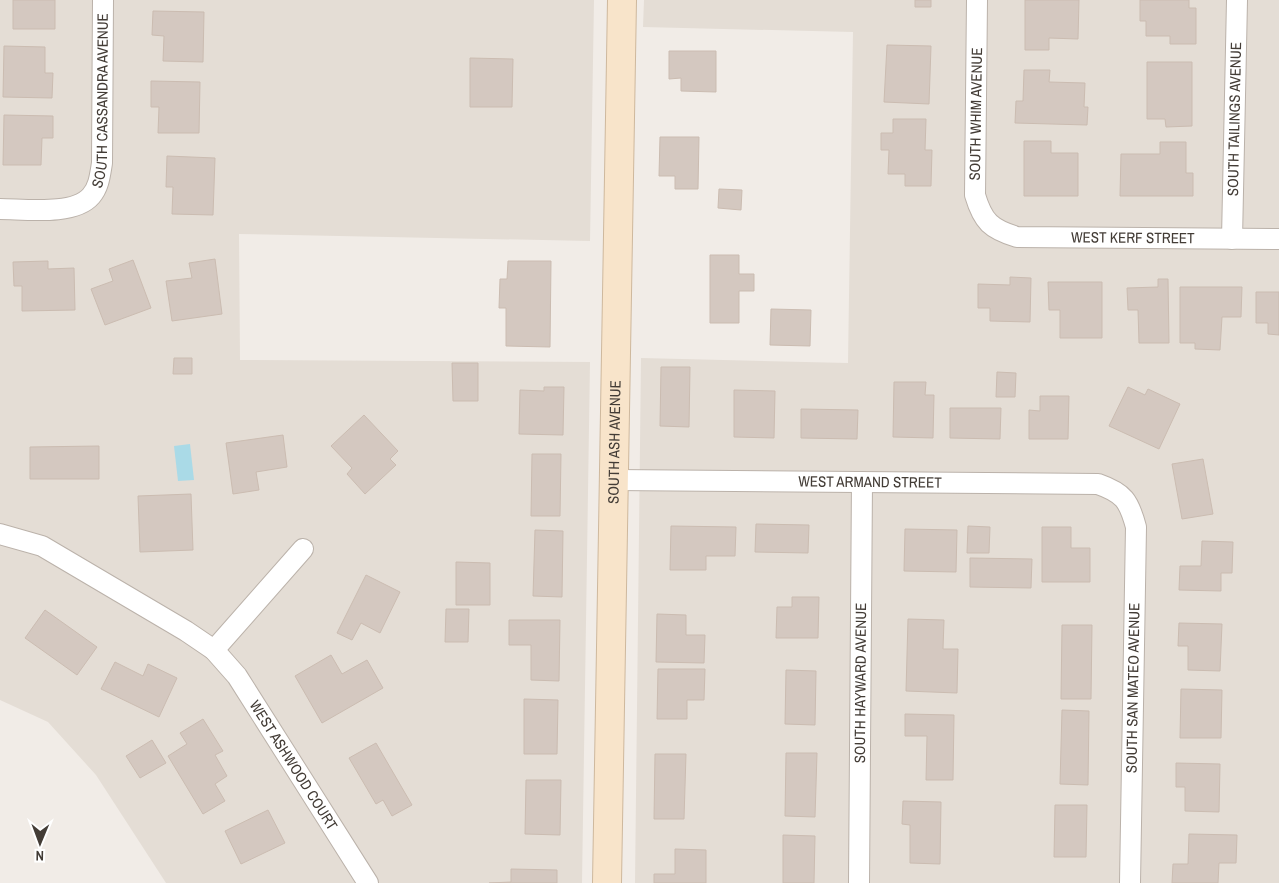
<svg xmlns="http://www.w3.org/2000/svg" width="1279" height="883" font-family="'Archivo Narrow',sans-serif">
<rect width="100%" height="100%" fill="#f1ece7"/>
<path fill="#e4ddd5" d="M0,0H594L590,241L239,234L240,360L590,362L582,883H166L96,775L48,722L0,700Z
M644,0H1279V883H635L641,358L848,363L853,32L643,27Z"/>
<path fill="#aadae7" d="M190,444L194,480L178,481L174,446Z"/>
<path fill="#d4c8c0" stroke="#cbbcb1" d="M13,0H55V29H13Z
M915,0H931V7H915Z
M1025,0H1079L1078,39L1049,38V50H1025Z
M1140,0H1189V8H1196V44H1170V36H1146V21H1140Z
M153,11L204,12L203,62L163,61L164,36L152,35Z
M887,45L931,46L929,104L884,102Z
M4,46L45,47V73H53L52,98L3,97Z
M669,51H716V92L681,91V78L669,79Z
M470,58L513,59L512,107H470Z
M1147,62H1192V126L1166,127L1165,119H1147Z
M1024,70H1050L1049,82L1085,83L1084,107H1088L1087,125L1015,123L1016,101H1023Z
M151,81L200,82L199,133H158L159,107H151Z
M4,115L53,116V138H42L41,165H3Z
M893,119H926L925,150H932L931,186H905V174H888L889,150H881V133H893Z
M660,137H699L698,189H675V176H659Z
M1024,141H1051V153H1078V196H1024Z
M1160,142H1186V173H1193V196H1120L1121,154H1160Z
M167,156L215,158L213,215L172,214L173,187H166Z
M719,189L742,190L741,210L718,208Z
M710,255H739V274H754V291H739V323H710Z
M215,259L222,314L172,321L166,281L192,278L189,263Z
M133,260L151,308L105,325L91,289L113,281L109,269Z
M48,261V269L74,268L75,310L22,311V286H14L13,262Z
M508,261H551L550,347L506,346V308H499L500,279H507Z
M1010,277L1031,278L1030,322L990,321V308H978V284L1010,285Z
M1158,279H1168L1169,343H1139L1138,310H1128L1127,288L1158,287Z
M1048,282H1102V338H1060V310H1049Z
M1180,287H1242L1241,317H1222L1220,350L1195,349V343H1180Z
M1256,292H1279V335L1268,334V323H1256Z
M771,309L811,310L810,346L770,345Z
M174,358H192V374H173Z
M452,363H478V401H453Z
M661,367H690L689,427L660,426Z
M997,372L1016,373L1015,397H996Z
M894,382H926L925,395H934L933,438L893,437Z
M544,387H564L563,435L519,434L520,390L544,391Z
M1128,387L1145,395L1148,389L1180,404L1159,449L1109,426Z
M734,390L775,391L774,438L734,437Z
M1040,396H1069L1068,439H1029V410L1040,411Z
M950,408H1001L1000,439L950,438Z
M801,409L858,410L857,439L801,438Z
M364,415L398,451L390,459L396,465L365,494L347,474L352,468L331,446Z
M283,435L287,467L256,472L259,490L233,494L226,443Z
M99,446V479H30V447Z
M532,454H561L560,516H531Z
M1203,459L1213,514L1182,519L1172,464Z
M191,494L193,550L140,552L138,496Z
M756,524L809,525L808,553L755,552Z
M671,526L736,527L735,556H706V570H670Z
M968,526L990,527L989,553H967Z
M1042,527H1071V548H1090V582H1042Z
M905,529L957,530L956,572L904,571Z
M535,530L563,531L562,597L533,596Z
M1202,541L1233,542L1232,573H1221V591L1179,590L1180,566H1201Z
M970,558L1032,559L1031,588L970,587Z
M456,562L490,563V605H456Z
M366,575L400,592L380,633L361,623L352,640L337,633Z
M792,597H819L818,638H776L777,607H792Z
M446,609H469L468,642H445Z
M45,610L97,647L77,675L25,638Z
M657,614L686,615V635H705L704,663L656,662Z
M908,619L944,620L943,649H958L957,693L906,691Z
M509,620H560L559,681L531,680V645H509Z
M1179,623L1222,624L1220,671L1188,670V646H1178Z
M1062,625H1092L1091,699H1061Z
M331,655L342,674L367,660L383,688L322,723L295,676Z
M115,662L143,676L148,664L177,678L159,717L101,689Z
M658,669H705L704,700H687V719H657Z
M786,670L816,671L815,725L785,724Z
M1181,689L1222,690L1221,738H1180Z
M524,699L558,700L557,754H524Z
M1062,710L1089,711L1088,785L1060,784Z
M905,714L954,715L953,780H926L927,736H905Z
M203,719L223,751L215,755L227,776L215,784L225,801L203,814L168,756L187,744L180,733Z
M152,740L166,763L140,778L126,756Z
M376,743L412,805L392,816L383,800L376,804L349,758Z
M786,753H817L815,817L785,816Z
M655,754H686L684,819H654Z
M1176,763L1220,764L1219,812L1185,811V787H1176Z
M526,780H561L560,835L525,834Z
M903,801L941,802L940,864L910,863V825L902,824Z
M1055,805H1087L1086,857H1054Z
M268,810L285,843L241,864L225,831Z
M1189,834L1237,835L1236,863H1219L1218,883H1172L1173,864H1188Z
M783,835L815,836L814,883H783Z
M675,849L706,850V883H654V874H675Z
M511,869L557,870V883H489L511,882Z"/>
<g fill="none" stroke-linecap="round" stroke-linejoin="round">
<g stroke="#bbb2aa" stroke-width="22">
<g id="street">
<path id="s1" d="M977,0L975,195C983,222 991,229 1017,237L1279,239"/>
<path id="s2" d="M0,209C24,209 74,216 91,196C99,187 100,175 102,163L103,0"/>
<path id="s3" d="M1232,239L1237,0"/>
<path id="s4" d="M614,480L1098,484C1124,493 1129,501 1136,527L1130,883"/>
<path id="s5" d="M0,534L42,546L186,631L214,650L237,676L368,883"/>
<path d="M214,650L303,549"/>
<path id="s6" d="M859,883L862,482"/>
</g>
</g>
<g stroke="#ceb89d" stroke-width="30">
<g id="secondary">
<path id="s7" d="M607,883L622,0"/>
</g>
</g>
<use href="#street" stroke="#fff" stroke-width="20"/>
<use href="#secondary" stroke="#f8e4ca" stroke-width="28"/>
</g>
<g text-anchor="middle" stroke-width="4" stroke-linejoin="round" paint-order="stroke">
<g font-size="15" fill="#433c36" stroke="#fff">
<text dy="5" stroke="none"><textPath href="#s2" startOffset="192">SOUTH CASSANDRA AVENUE</textPath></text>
<text transform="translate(976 114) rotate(-89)" y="5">SOUTH WHIM AVENUE</text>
<text dy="5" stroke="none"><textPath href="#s3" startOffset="120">SOUTH TAILINGS AVENUE</textPath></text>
<text dy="5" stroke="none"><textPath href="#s1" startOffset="374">WEST KERF STREET</textPath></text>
<text dy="5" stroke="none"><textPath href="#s7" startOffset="441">SOUTH ASH AVENUE</textPath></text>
<text dy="5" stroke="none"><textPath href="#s4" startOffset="256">WEST ARMAND STREET</textPath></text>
<text dy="5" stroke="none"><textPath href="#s6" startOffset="200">SOUTH HAYWARD AVENUE</textPath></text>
<text transform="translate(1133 688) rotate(-89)" y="5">SOUTH SAN MATEO AVENUE</text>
<text dy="5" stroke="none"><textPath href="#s5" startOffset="385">WEST ASHWOOD COURT</textPath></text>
</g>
</g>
<g transform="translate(40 843) rotate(181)" stroke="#ffffff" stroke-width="4" paint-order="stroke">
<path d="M0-4L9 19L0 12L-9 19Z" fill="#433c36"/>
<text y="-8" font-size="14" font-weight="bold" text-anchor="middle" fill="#433c36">N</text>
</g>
</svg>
